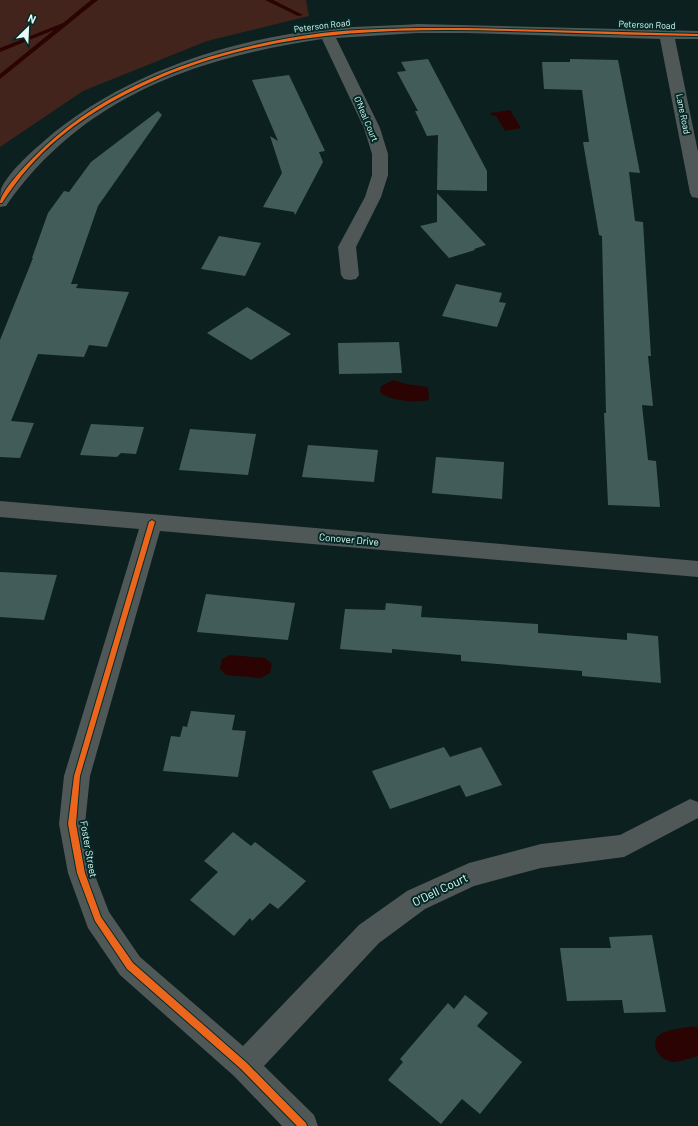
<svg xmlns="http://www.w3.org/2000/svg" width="698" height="1126" font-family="Barlow,sans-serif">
<rect width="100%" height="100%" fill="#0c211f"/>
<path fill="#42241c" d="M0,0H306L309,16L207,41L83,91L0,147Z"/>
<path fill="#2c0303" d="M510,110L521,128L505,131L496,116H492L490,113Z
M393,380L406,384L428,387L429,400C417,403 388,401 380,392L381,386Z
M230,655L265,658L272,664L270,673L261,678L226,675L220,669L222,659Z
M693,1026L698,1028V1056C690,1058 681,1062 673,1062C659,1061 647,1042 662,1033C670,1029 684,1028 693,1026Z"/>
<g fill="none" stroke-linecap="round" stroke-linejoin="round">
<path fill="#2c0303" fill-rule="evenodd" d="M91,0H98L0,79V74L54,30L0,52V48L63,23Z
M265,0H273L303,15L298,16Z"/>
</g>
<path fill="#425c5a" d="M428,59L487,171V191L437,190L438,135L427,136L415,111H418L397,72L406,71L401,62Z
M570,59L618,60L640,173L629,172L635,221L643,222L651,356H648L653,406L642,405L648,460L656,461L660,507L608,505L604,413H606L602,236L599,235L583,142H589L582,90L544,89L542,62H570Z
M289,75L325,151L319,152L323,162L295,215L294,212L263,207L282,173L270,136L278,141L252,80Z
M158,111L162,115L98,206L71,284H78L76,288L129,292L107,347L89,345L84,357L38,354L11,421L34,423L20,458L0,457V340L33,258H32L48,213L64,191L69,192L91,162Z
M437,193L486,245L474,249L475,250L449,258L420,226L437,222Z
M219,236L261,243L245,276L201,269Z
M456,284L502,293L499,302L506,303L497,327L442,316Z
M247,307L291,334L251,360L207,333Z
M399,342L402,373L339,374L338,343Z
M91,424L144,427L136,454L121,453L117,457L80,455Z
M190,429L256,434L248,475L179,470Z
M308,445L378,450L374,482L302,477Z
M436,457L504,462L502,499L432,493Z
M0,572L57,575L44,620L0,617Z
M206,594L295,603L288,640L197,632Z
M386,603L422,606L421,617L538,624V633L627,640V633L658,636L661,683L582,676V671L461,661V655L392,649V653L340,649L345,609L385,610Z
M191,711L235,715L232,730L246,731L238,777L163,771L171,736L180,737L183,726L187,727Z
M444,747L450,757L481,747L502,785L466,797L460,785L390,809L372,771Z
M233,832L251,846L255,842L306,881L278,909L270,903L252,921L250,918L234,936L190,900L218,872L204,861Z
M652,935L666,1012L624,1013L622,1000L567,1001L560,948H611L609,937Z
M465,995L488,1013L477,1026L522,1062L480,1114L462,1099L441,1124L388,1080L403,1062L400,1059L448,1003L454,1009Z"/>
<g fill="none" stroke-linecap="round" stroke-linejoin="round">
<path fill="#4f5857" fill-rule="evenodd" d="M418,24L698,31V39H675L698,152V198L692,197L690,193L660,39L467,33H418L336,38L380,128L388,154V175L381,197L356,247L359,275L356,279L350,280L344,279L341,275L338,247L365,197L372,175V154L364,128L322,39C195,58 82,97 6,206L0,207C0,202 0,194 1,189C8,173 30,153 43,142C118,76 226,40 325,29C355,26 387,26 418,24Z
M0,501L698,561V577L160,531L90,776L85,824L94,873L109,912L140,957L243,1046L359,925L407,891L469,863L541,844L620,835L690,799L698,802V818L624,857L541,868L474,886L425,909L379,943L264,1066L314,1115L318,1126H282L234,1076L120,975L88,928L68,873L59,824L64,776L139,529L0,517Z"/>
<g stroke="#032a27" stroke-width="2">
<path id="cycleway" d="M418,28H467L698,34V36C648,35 598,34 547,32C416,28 286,25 162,77C112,99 65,126 29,167C19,178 10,191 2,203H0C0,192 25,166 33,158C108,81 218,47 322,33C354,29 386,29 418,28Z
M152,520L155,522L80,776L76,824L85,873L101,917L133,963L247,1063L306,1123L307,1126H297L241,1069L127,969L95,921L77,873L68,824L74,776L149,522Z"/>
</g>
<use href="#cycleway" fill="#eb651d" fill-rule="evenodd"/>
</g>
<g text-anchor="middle" stroke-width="4" stroke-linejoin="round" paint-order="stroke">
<g font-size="9" fill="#e5f9f6" stroke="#032a27">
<text transform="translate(647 25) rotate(2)" y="3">Peterson Road</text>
<text transform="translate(322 26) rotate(-7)" y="3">Peterson Road</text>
<text transform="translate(683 114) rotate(79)" y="3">Lane Road</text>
<text transform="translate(366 119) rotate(67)" y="3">O'Neal Court</text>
</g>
<g font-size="10" fill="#e5f9f6" stroke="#032a27">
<text transform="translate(349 539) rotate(5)" y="4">Conover Drive</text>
<text transform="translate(89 849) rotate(80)" y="4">Foster Street</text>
</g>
<g font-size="12" fill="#e5f9f6" stroke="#032a27">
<text transform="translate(440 890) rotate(-26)" y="4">O'Dell Court</text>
</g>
</g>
<g transform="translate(28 28) rotate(24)" stroke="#032a27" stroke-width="3" paint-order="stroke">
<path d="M0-3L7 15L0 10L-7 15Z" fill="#e5f9f6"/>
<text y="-6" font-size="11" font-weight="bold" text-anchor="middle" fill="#e5f9f6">N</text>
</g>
</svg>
